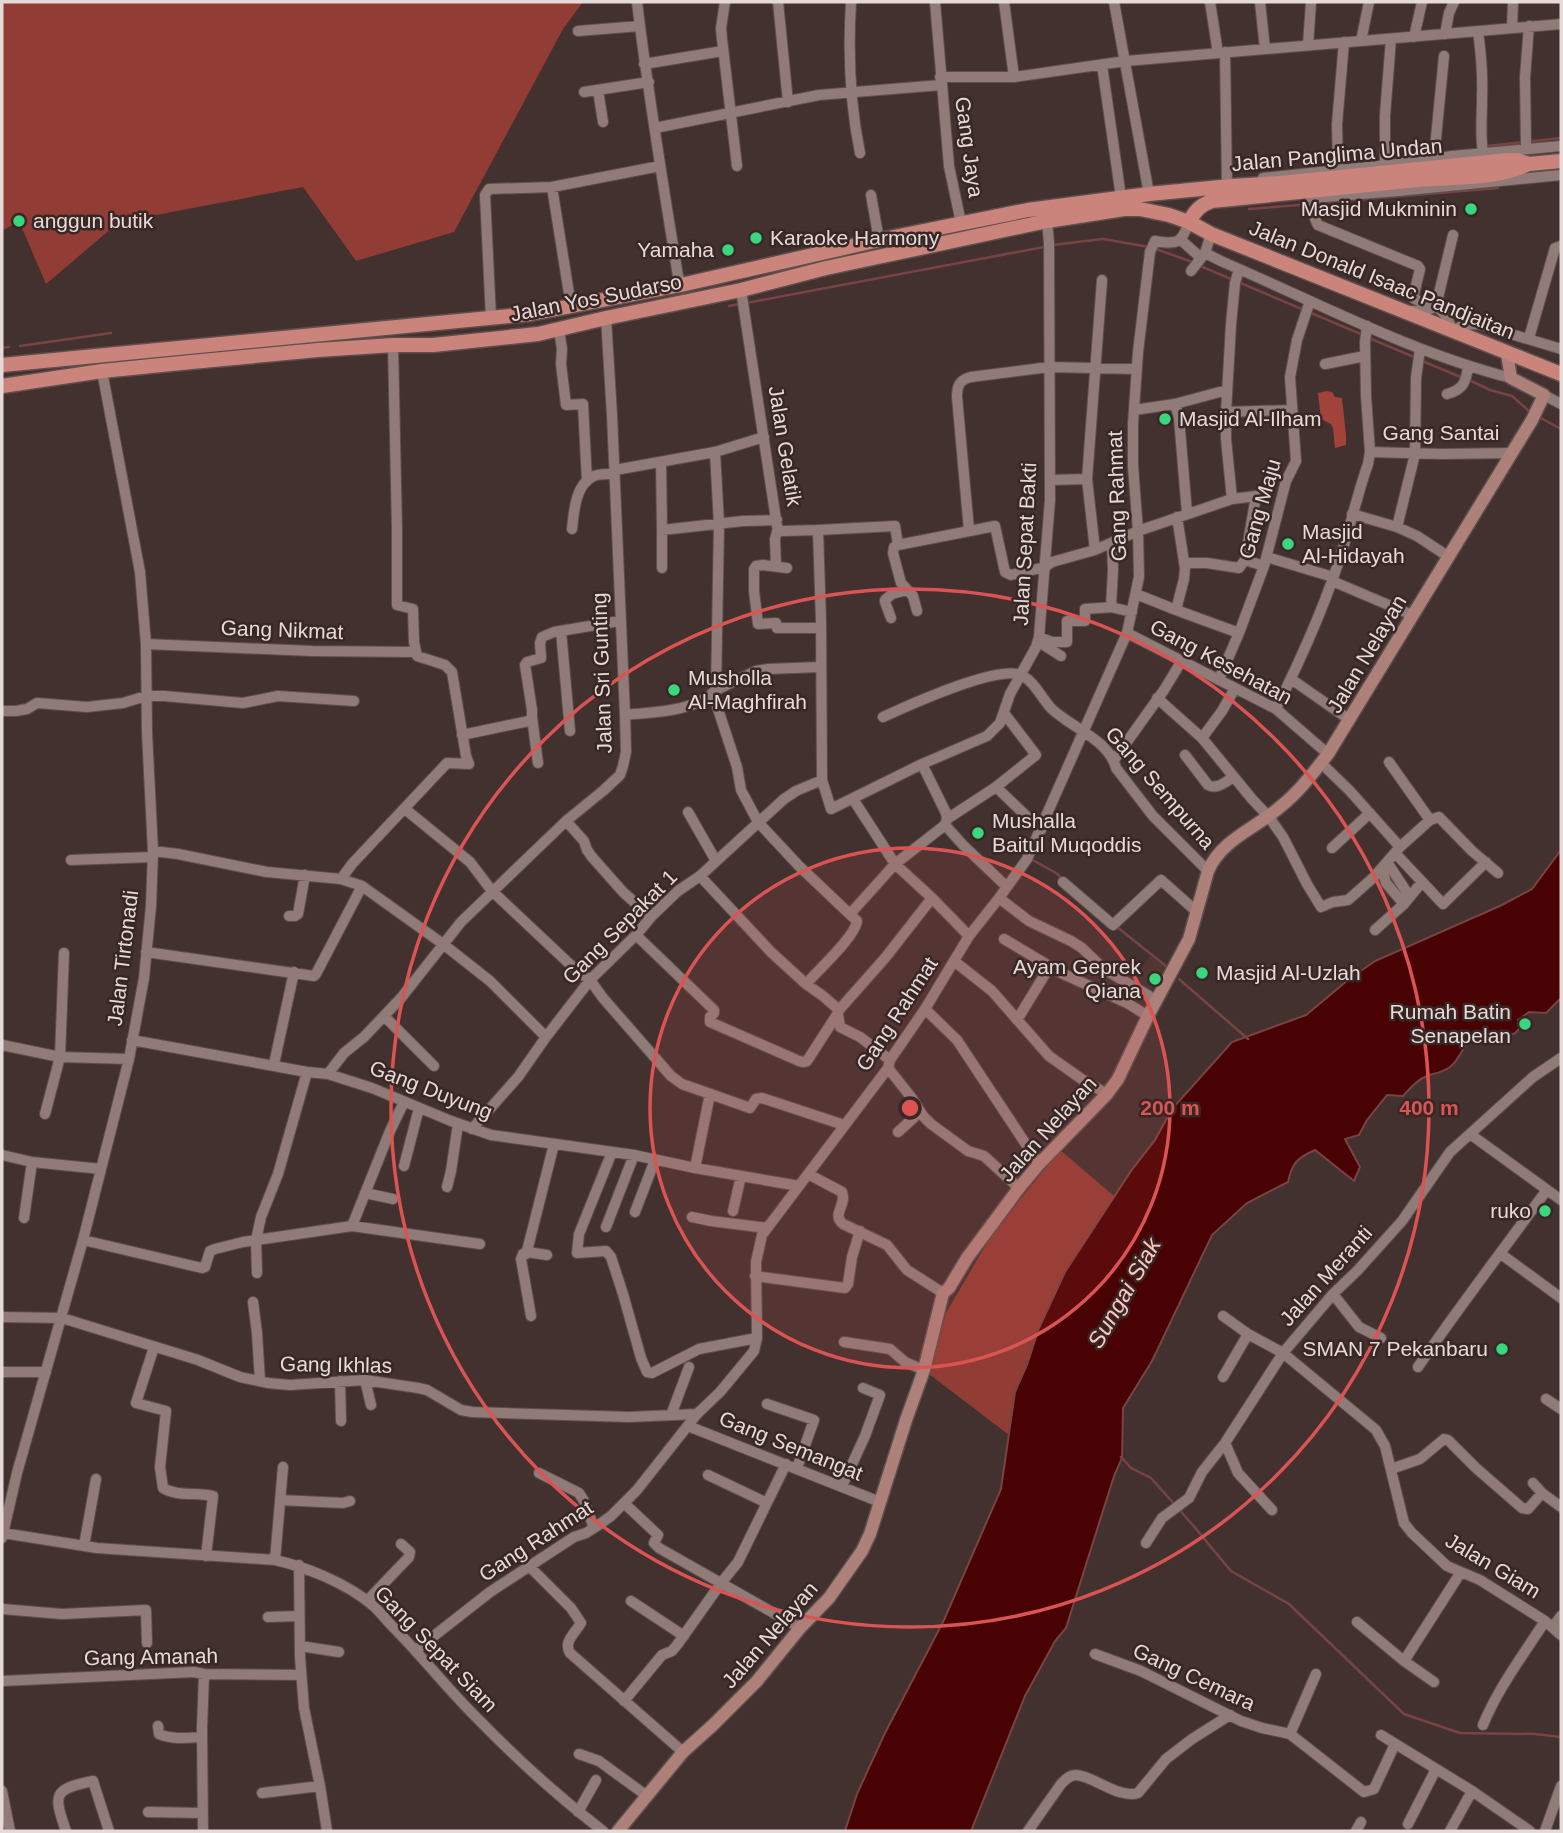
<svg xmlns="http://www.w3.org/2000/svg" width="1563" height="1833" font-family="Arial,sans-serif">
<rect width="100%" height="100%" fill="#43312f"/>
<path fill="#503733" d="M1150,956L1165,967L1149,992L1133,983Z"/>
<path fill="#913d35" d="M2,2H583L563,29L454,232L356,261L303,187L119,222L46,284L19,221L2,231Z
M1060,1150L1114,1196L1065,1272L1039,1328L1027,1365L1015,1392L1009,1435L929,1374L946,1313L991,1236Z"/>
<path fill="#a1433b" d="M1326,391L1332,392L1335,397L1342,398L1346,435V445L1335,448L1333,428L1331,424L1321,419L1318,393Z"/>
<path fill="#490203" stroke="#784343" stroke-width="2" d="M1561,850V998L1546,1013L1529,1012L1518,1020L1522,1026L1514,1034C1497,1033 1478,1031 1466,1045C1461,1052 1457,1062 1450,1067C1443,1072 1437,1073 1429,1075C1418,1079 1411,1087 1403,1096L1387,1095L1367,1120L1359,1135L1345,1139L1360,1167L1354,1181L1315,1150C1297,1158 1292,1163 1288,1182L1247,1203L1212,1235L1152,1361L1123,1408L1122,1458L1114,1476L1066,1628L1055,1641L1025,1696L971,1831H845L857,1794L885,1733L944,1620L1001,1489L1015,1392L1027,1365L1039,1328L1065,1272L1131,1171L1155,1140L1172,1109L1232,1042L1306,1015L1348,980L1375,961L1502,905L1532,889Z"/>
<g fill="none" stroke-linecap="round" stroke-linejoin="round">
<path stroke="#784343" stroke-width="2.5" d="M1486,146L1561,138
M1319,203L1498,188
M1249,209L1312,204
M1052,245L1103,239L1149,247
M1156,249L1192,262
M1198,265L1363,335
M746,303L1044,247
M729,306L739,304
M1369,338L1414,357
M20,346L111,333
M2,348L9,347
M1420,360L1463,378
M1469,380L1490,390L1512,396L1530,412
M1539,417L1561,429
M1031,859L1056,873L1064,880
M1117,927L1167,967
M1179,979L1248,1039
M1121,1457L1131,1468L1151,1478L1191,1523L1231,1571L1289,1604L1404,1714L1460,1733L1535,1734L1561,1737"/>
<g stroke="#5e4f4d" stroke-width="12">
<path id="minor" d="M637,2C648,94 663,185 678,276L681,285
M725,2L721,28L722,39L737,166
M778,2L788,102
M851,2C848,51 850,104 860,153
M935,2L949,166L961,223
M1004,2L1014,77
M1114,2L1149,194
M1210,2L1218,53
M1260,2L1265,49
M1512,28L1513,2
M578,31L640,26
M1478,31C1481,53 1483,76 1482,98C1482,117 1480,135 1483,154
M1445,34L1449,13L1454,2
M1414,37L1422,2
M1361,41L1369,2
M1308,45L1311,2
M1225,52L1227,186
M644,64L723,51
M1102,65L1121,197
M940,77H1014L1126,61L1561,24
M598,90L603,122
M584,92L649,82
M655,128L819,95L941,85
M1526,148L1525,77L1529,26
M1434,158L1444,56
M1385,165V115L1391,39
M1338,170L1337,124L1344,42
M1263,178L1396,164L1452,156L1561,146
M552,187L571,306
M871,195L879,240
M1317,197C1312,205 1313,217 1318,225L1418,266L1420,269L1413,298C1424,305 1438,304 1445,315C1449,320 1450,326 1453,331L1464,325L1478,324L1561,349
M1311,198L1398,191L1561,175
M1211,234L1205,253L1223,262C1318,303 1410,352 1511,378
M1181,240L1201,258
M1191,271L1205,253
M741,290L777,526L779,530L783,531L818,530L821,621L822,780L831,809L922,764L987,736L1000,723L1010,694L1036,647L1039,637L1050,500L1049,243L1047,221
M1410,311H1426L1436,306L1453,235
M491,318L485,195L489,189L552,187L660,166
M559,330L562,349L561,364L566,405L583,404L587,481
M1529,338L1555,248L1561,246
M1325,364L1365,356
M1447,394C1463,390 1466,382 1468,367
M1544,395L1561,404
M1134,410L1175,404
M1226,412L1292,410
M715,452L719,524L716,690
M1370,452L1442,454L1512,453
M661,462L662,530L743,521L777,520
M615,470L715,452L764,437
M1050,480L1087,479
M1232,499L1226,439V412L1231,324L1235,283L1239,269
M1187,513L1179,418L1175,404L1227,390
M1352,514L1397,527L1417,536L1449,557
M1397,527L1415,454L1416,378L1420,349
M572,529C574,512 575,486 592,477C598,473 608,474 615,474
M818,530L895,526L898,545L995,526L1005,572L1011,575L1045,567L1052,562L1095,550L1138,531L1232,499L1256,496L1245,560L1264,566
M969,530L957,397C957,386 959,380 971,377L1049,367L1137,369
M1112,543L1113,570L1111,606L1115,608L1132,612
M898,545L894,547L893,553L901,583L913,596L917,611
M1095,550L1087,479L1102,280
M1267,557L1333,577
M1184,563H1207L1239,568L1245,560
M776,566L775,539L778,528
M662,568V530
M787,568L763,565L756,566L754,569V591L758,624L776,623L777,628H820
M1332,581L1412,615
M1136,594L1176,610L1239,633
M1176,610L1184,579L1185,568L1177,517
M891,618L885,602V600L892,594L907,590
M561,631L570,731
M1127,633L1276,709L1328,754
M1039,637L1052,642H1067V621H1085V609L1113,607
M1039,642L1061,656
M146,644L312,651L415,652
M1219,679L1239,633L1264,566L1286,481L1296,461L1290,377L1297,340L1310,301
M1291,679L1350,720
M713,694L737,767L741,790L758,822L799,866L857,921C855,937 818,970 806,984
M1157,698L1202,738L1252,799L1269,817L1283,837L1307,884L1321,907L1333,902L1348,900L1374,877L1400,847L1430,820L1389,762
M1276,709C1302,657 1326,604 1343,548C1352,520 1358,492 1368,464L1370,452L1366,396L1365,342L1367,326
M2,711H16L27,709L37,703L87,707L123,703L146,696H164L243,703L278,696L354,701
M625,715C653,712 695,712 716,690L756,671L768,669L820,667
M532,717L538,763
M883,717C909,705 997,665 1021,675C1034,681 1041,697 1050,707C1054,712 1061,716 1066,720C1085,733 1110,745 1116,768L1153,816L1208,871
M462,735L529,721L532,717V710L525,665L527,662L541,658L540,643L542,637L554,632L620,621
M1202,738L1222,711L1235,688
M1185,755L1208,785C1217,790 1225,782 1234,777
M1114,760L1164,690L1181,662
M1321,763L1349,790L1400,847
M922,764L946,813L947,819L945,825L963,845L1007,887
M996,787L1036,755L1004,713
M853,799L895,864L932,898L969,936
M405,809L470,862L492,891L576,970L590,980L603,998L671,1076L682,1084L750,1108L756,1099L762,1098L844,1125
M688,812L716,861
M947,819L996,787L1041,830
M1430,820L1439,817L1472,851L1498,873
M566,821L584,841L587,850L592,857L623,892L651,917
M1332,848L1370,813
M153,851L178,854L267,872L341,879L362,886L443,944L490,981L546,1037
M1395,853L1443,904L1486,862
M71,860L153,857
M1387,862L1410,897
M1382,868L1386,883L1404,904
M700,876L771,952L806,984L823,996L839,1010
M341,879L352,864L447,763L469,764L466,756L452,672L445,665L417,656L414,642L413,609L397,605V530L393,345
M1063,882L1113,925L1161,880L1197,912
M999,898L1029,921L1071,941L1082,948L1104,969L1156,1000
M850,914L895,864L945,825
M289,916H295L298,914L305,875
M1375,930L1404,904L1422,882
M636,935L714,1010V1013L710,1017V1022L799,1061L804,1062L807,1061L838,1013
M1004,939L1061,973L1127,1003L1148,1016
M146,952L314,976L316,974L362,886
M954,961L992,991L1049,1056L1083,1080L1107,1094
M925,1009L957,1040L1039,1164
M839,1010L885,958L932,898
M838,1014L840,1027L860,1037L890,1060
M384,1016L434,1066
M1017,1020L1050,966
M132,1040L307,1072L328,1074L372,1088L451,1121L491,1135L634,1155L695,1168L799,1186
M2,1045L60,1057L129,1059
M274,1064L294,972
M888,1068L911,1097L923,1116L931,1124L968,1151L984,1156L1019,1188
M328,1074L344,1053L364,1037L401,998L461,922L566,821L604,790L620,775L623,766L626,752L625,715L612,415L606,318
M45,1114L60,1057L64,953
M472,1129L518,1077L546,1037L590,980L636,935L651,917L678,891L700,876L784,799L796,791L822,780
M898,1132L920,1112
M1470,1134L1561,1200
M612,1152L579,1234L577,1253L606,1251L611,1257L623,1294L641,1358L647,1372L652,1373L699,1349L757,1338
M2,1155L32,1162L101,1169
M404,1166L419,1108
M695,1168L710,1094
M808,1174L842,1192C847,1206 831,1214 843,1224L887,1245L907,1270L943,1293
M447,1187L451,1171L458,1124
M365,1193L393,1199
M733,1211L741,1176
M635,1212L655,1160
M692,1217L711,1221L767,1228
M24,1218L32,1162
M352,1226L390,1131L404,1102
M606,1227L634,1155
M83,1240L202,1268L205,1267L210,1251L215,1249L243,1242L352,1226L480,1244
M527,1252L547,1255
M1501,1254L1561,1298
M257,1273L256,1240L261,1217L278,1174L307,1072
M755,1276L845,1288L848,1284L852,1257L860,1231
M1333,1294L1359,1327L1381,1338
M253,1302L257,1333L260,1381
M531,1316L521,1259L523,1254H526L527,1251L554,1144
M1223,1316L1248,1334L1283,1353L1376,1430L1385,1446L1404,1523L1412,1533L1447,1566L1480,1580L1545,1621L1561,1635
M2,1317L62,1318L198,1360L240,1377L268,1383L290,1385L365,1380L418,1388L427,1390L461,1410L472,1412L629,1417L697,1414
M844,1342L890,1349L905,1362L924,1370
M154,1347L136,1403L166,1411L160,1467L163,1488C178,1497 196,1492 213,1496L206,1556
M1418,1367C1459,1307 1503,1250 1546,1191
M2,1372H46
M1223,1377L1248,1334
M365,1380L371,1405
M340,1381L341,1421
M1546,1399L1561,1409
M767,1404L814,1420L797,1468
M671,1415L689,1367
M688,1426L880,1502
M1225,1443L1238,1473L1272,1510
M1391,1469L1420,1459L1444,1439L1448,1440L1476,1468L1522,1508L1528,1509L1542,1493
M539,1473L579,1493L584,1501L594,1528
M708,1475L767,1503
M1533,1483L1542,1493L1561,1507
M842,1486L865,1436L880,1395L863,1388
M280,1500L343,1503L350,1501
M624,1503L658,1535L654,1543L659,1548L800,1628
M3,1533L97,1548L275,1560C306,1567 346,1583 371,1604C379,1610 386,1620 393,1627C423,1657 449,1691 480,1721C518,1760 560,1798 603,1831
M2,1538L17,1473L83,1240L129,1059L144,978L151,906L153,851L147,733L146,644L140,572L102,371
M1146,1543L1162,1518L1189,1498L1202,1472L1225,1443L1283,1353L1333,1294L1357,1271L1402,1221L1450,1152L1533,1077L1561,1058
M84,1546L96,1479
M275,1560L283,1467
M299,1565L300,1657L304,1708L320,1786L327,1831
M529,1566L571,1608L581,1623C575,1633 563,1642 570,1653L683,1752
M367,1601L409,1557L410,1552L401,1544
M631,1601L684,1636
M2,1609L62,1614L146,1610L147,1643
M268,1617L299,1616
M1357,1622L1404,1661L1434,1682
M1553,1627L1561,1616
M300,1646L339,1652
M416,1650L490,1592L574,1537L586,1533L597,1526L611,1516L637,1490L697,1414L720,1392L754,1351L757,1338L756,1262L762,1235L888,1068L890,1060L925,1009L969,936L999,898L1027,859L1127,633L1139,577L1138,531L1133,466V424L1138,352L1150,252L1155,241C1177,245 1182,243 1189,222
M1095,1654L1141,1671L1241,1721L1262,1728L1290,1734L1364,1792L1374,1789L1395,1744
M1404,1661L1461,1572
M2,1681L194,1672L204,1674L301,1675
M624,1701L662,1655L672,1651L677,1645L721,1583L738,1562L786,1464
M1483,1725C1498,1688 1524,1654 1545,1621
M158,1726L159,1734C173,1740 187,1738 202,1737
M1290,1734L1316,1674
M1381,1735L1472,1791L1530,1831
M579,1754L599,1761L647,1796
M2,1791L10,1831
M262,1793L320,1786
M148,1812L203,1813
M578,1812L596,1780
M1408,1824L1436,1769
M66,1831C53,1794 53,1789 93,1781L109,1831
M203,1831L202,1728L204,1674
M1028,1831L1061,1784C1065,1780 1069,1775 1076,1775C1094,1776 1118,1799 1138,1793L1166,1759L1192,1739L1230,1715
M1356,1831L1361,1822
M1450,1831L1472,1791
M1545,1831L1561,1786"/>
</g>
<g stroke="#5e4f4d" stroke-width="15">
<path id="secondary" d="M618,1831L683,1752L713,1725L757,1681L800,1628L829,1598L862,1551L870,1534L906,1420L924,1370L943,1293L949,1288L967,1258L1019,1188L1039,1164L1107,1094L1118,1079L1148,1016L1189,939L1208,871C1222,839 1255,829 1280,807C1299,792 1313,773 1328,754L1532,420L1544,395L1511,378L1507,354"/>
</g>
<g stroke="#5e4f4d" stroke-width="17">
<path id="primary" d="M1189,222C1195,211 1200,205 1212,201C1280,194 1349,187 1417,180C1454,177 1494,180 1529,164
M2,365L530,314L681,285L879,240L1028,210L1149,194L1231,186L1281,183L1508,160H1517L1529,164L1561,161
M2,386L102,371L181,363L318,350L393,345H433L538,334L606,318L741,290L826,268L1047,221L1124,209H1140L1169,215L1189,222L1211,234L1561,374"/>
</g>
<use href="#minor" stroke="#907b78" stroke-width="10"/>
<use href="#secondary" stroke="#ae807a" stroke-width="12"/>
<use href="#primary" stroke="#cb847c" stroke-width="14"/>
</g>
<circle cx="910" cy="1108" r="260" fill="#da5454" fill-opacity=".12"/>
<g fill="none" stroke="#da5454" stroke-width="3.5">
<circle cx="910" cy="1108" r="260"/>
<circle cx="910" cy="1108" r="519"/>
</g>
<g fill="#3ad77f" stroke="#382725" stroke-width="2.5">
<circle cx="1471" cy="209" r="7"/>
<circle cx="19" cy="221" r="7"/>
<circle cx="756" cy="238" r="7"/>
<circle cx="728" cy="250" r="7"/>
<circle cx="1165" cy="419" r="7"/>
<circle cx="1288" cy="544" r="7"/>
<circle cx="674" cy="690" r="7"/>
<circle cx="978" cy="833" r="7"/>
<circle cx="1202" cy="973" r="7"/>
<circle cx="1155" cy="979" r="7"/>
<circle cx="1525" cy="1024" r="7"/>
<circle cx="1545" cy="1211" r="7"/>
<circle cx="1502" cy="1349" r="7"/>
</g>
<g text-anchor="middle" stroke-width="5" stroke-linejoin="round" paint-order="stroke">
<g font-size="21" fill="#e5dad8" stroke="#382725">
<text transform="translate(969 147) rotate(82)" y="7">Gang Jaya</text>
<text transform="translate(1337 155) rotate(-5)" y="7">Jalan Panglima Undan</text>
<text transform="translate(1382 280) rotate(22)" y="7">Jalan Donald Isaac Pandjaitan</text>
<text transform="translate(596 298) rotate(-11)" y="7">Jalan Yos Sudarso</text>
<text x="1441" y="440">Gang Santai</text>
<text transform="translate(785 446) rotate(81)" y="7">Jalan Gelatik</text>
<text transform="translate(1117 496) rotate(-92)" y="7">Gang Rahmat</text>
<text transform="translate(1260 509) rotate(-74)" y="7">Gang Maju</text>
<text transform="translate(1025 544) rotate(-87)" y="7">Jalan Sepat Bakti</text>
<text transform="translate(282 630) rotate(2)" y="7">Gang Nikmat</text>
<text transform="translate(1367 654) rotate(-59)" y="7">Jalan Nelayan</text>
<text transform="translate(1221 662) rotate(28)" y="7">Gang Kesehatan</text>
<text transform="translate(602 673) rotate(-92)" y="7">Jalan Sri Gunting</text>
<text transform="translate(1160 788) rotate(49)" y="7">Gang Sempurna</text>
<text transform="translate(620 927) rotate(-45)" y="7">Gang Sepakat 1</text>
<text transform="translate(123 958) rotate(-83)" y="7">Jalan Tirtonadi</text>
<text transform="translate(897 1014) rotate(-57)" y="7">Gang Rahmat</text>
<text transform="translate(431 1090) rotate(21)" y="7">Gang Duyung</text>
<text transform="translate(1048 1129) rotate(-48)" y="7">Jalan Nelayan</text>
<text transform="translate(1326 1276) rotate(-48)" y="7">Jalan Meranti</text>
<text transform="translate(336 1365) rotate(1)" y="7">Gang Ikhlas</text>
<text transform="translate(791 1446) rotate(22)" y="7">Gang Semangat</text>
<text transform="translate(536 1541) rotate(-33)" y="7">Gang Rahmat</text>
<text transform="translate(1493 1566) rotate(31)" y="7">Jalan Giam</text>
<text transform="translate(770 1635) rotate(-49)" y="7">Jalan Nelayan</text>
<text transform="translate(436 1649) rotate(46)" y="7">Gang Sepat Siam</text>
<text transform="translate(151 1657) rotate(-1)" y="7">Gang Amanah</text>
<text transform="translate(1194 1677) rotate(25)" y="7">Gang Cemara</text>
</g>
<g font-size="21" fill="#e5dad8" stroke="#382725" text-anchor="start">
<text x="1457" y="216" text-anchor="end">Masjid Mukminin</text>
<text x="33" y="228">anggun butik</text>
<text x="770" y="245">Karaoke Harmony</text>
<text x="714" y="257" text-anchor="end">Yamaha</text>
<text x="1179" y="426">Masjid Al-Ilham</text>
<text x="1302" y="539">Masjid<tspan x="1302" dy="24">Al-Hidayah</tspan></text>
<text x="688" y="685">Musholla<tspan x="688" dy="24">Al-Maghfirah</tspan></text>
<text x="992" y="828">Mushalla<tspan x="992" dy="24">Baitul Muqoddis</tspan></text>
<text x="1141" y="974" text-anchor="end">Ayam Geprek<tspan x="1141" dy="24">Qiana</tspan></text>
<text x="1216" y="980">Masjid Al-Uzlah</text>
<text x="1511" y="1019" text-anchor="end">Rumah Batin<tspan x="1511" dy="24">Senapelan</tspan></text>
<text x="1531" y="1218" text-anchor="end">ruko</text>
<text x="1488" y="1356" text-anchor="end">SMAN 7 Pekanbaru</text>
</g>
<g font-size="23" font-style="italic" fill="#fec8c1" stroke="#382725">
<text transform="translate(1124 1293) rotate(-60)" y="8">Sungai Siak</text>
</g>
</g>
<circle cx="910" cy="1108" r="10" fill="#da5454" stroke="#382725" stroke-width="3.5"/>
<g font-size="21" text-anchor="middle" font-weight="bold" fill="#da5454" stroke="#382725" stroke-width="5" stroke-linejoin="round" paint-order="stroke">
<text x="1170" y="1115">200 m</text>
<text x="1429" y="1115">400 m</text>
</g>
<rect width="1563" height="1833" fill="none" stroke="#e5dad8" stroke-width="7"/>
</svg>
